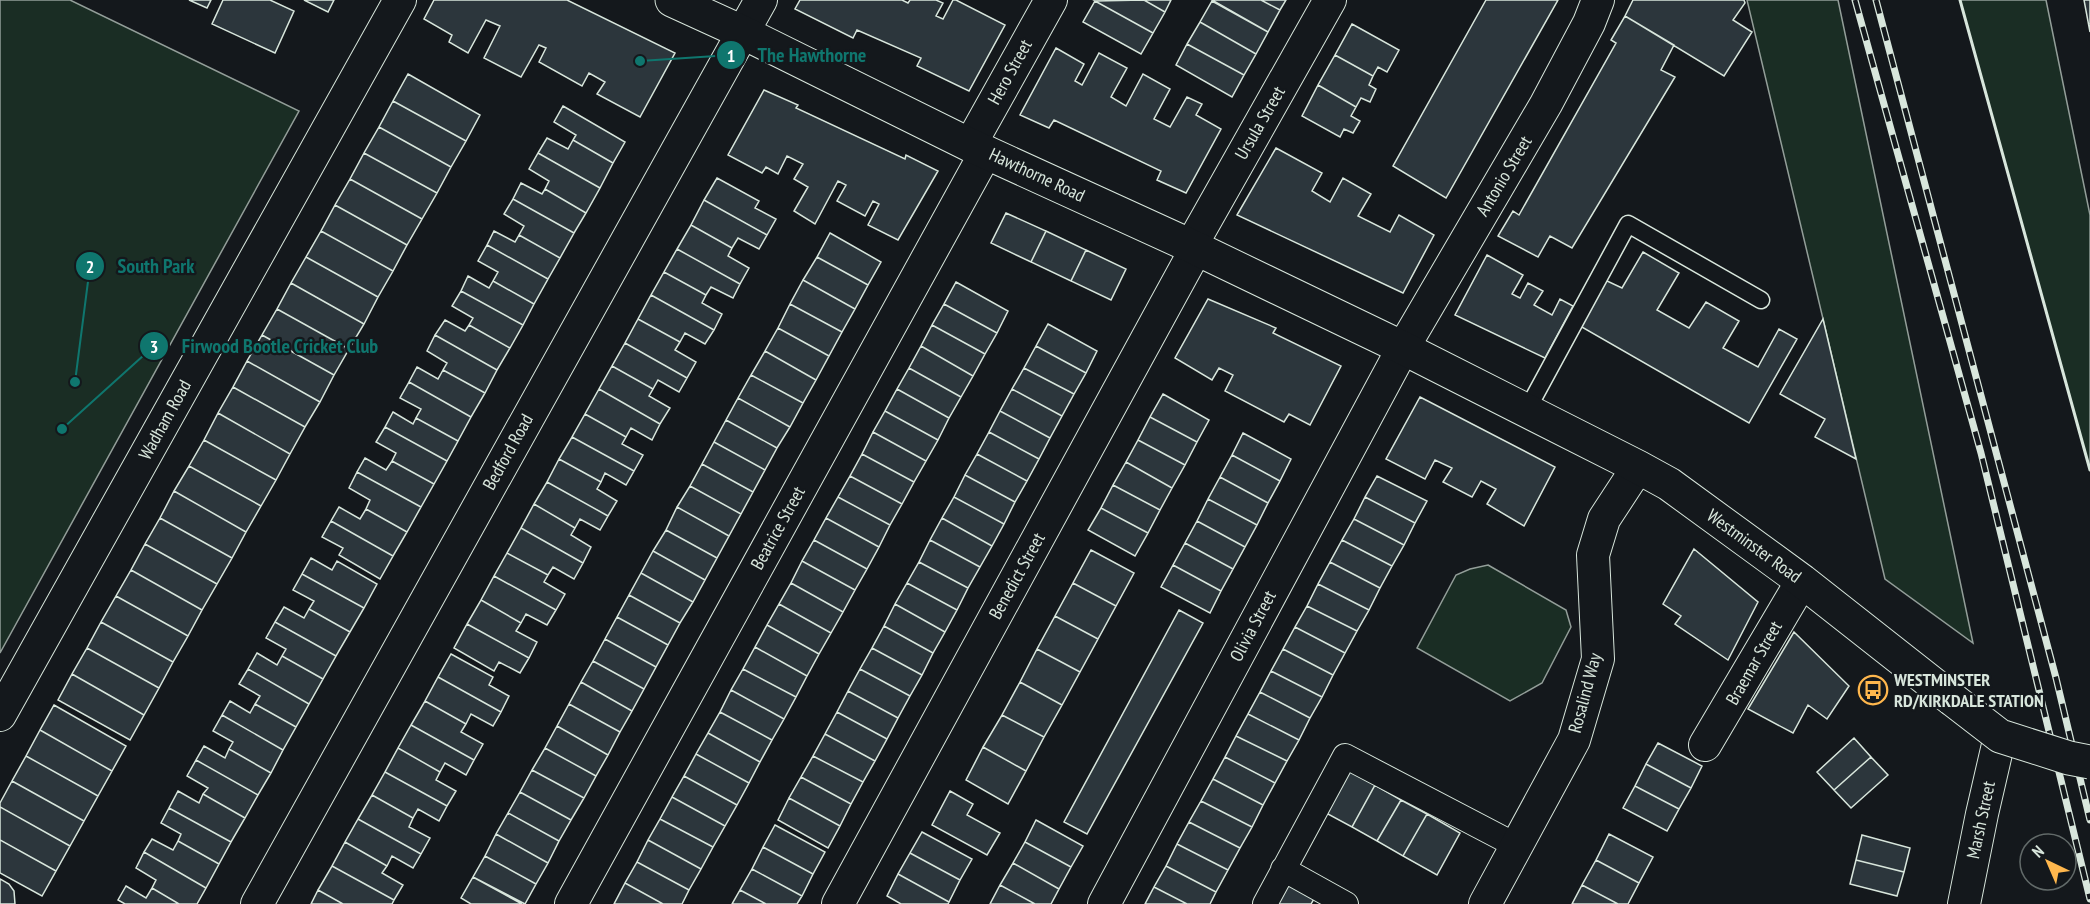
<svg xmlns="http://www.w3.org/2000/svg" width="2090" height="904" font-family="'PT Sans Narrow',sans-serif">
<rect width="100%" height="100%" fill="#14181c"/>
<path fill="#1a2d24" stroke="#939e99" stroke-width="1.5" d="M0,0H70L299,111L0,653Z
M1747,0H1838L1973,643L1885,579Z
M1960,0H2046L2090,215V470Z
M1488,565L1566,610L1571,627L1542,683L1510,701L1417,648L1456,575L1470,569Z"/>
<path fill="#2c363c" stroke="#d8e6dc" stroke-width="1.5" d="M189,0H211L207,8Z
M223,0H270L294,11L275,53L212,24Z
M304,0H334L328,12Z
M434,0H567L675,53L640,117L597,94L605,82L589,73L582,86L539,62L546,48L539,45L521,77L484,58L500,26L486,20L468,53L449,42L452,35L424,19Z
M800,0H902L908,3L910,0H936L943,3L936,16L943,19L953,0H956L1005,25L969,91L917,66L921,58L857,30L853,38L795,9Z
M1144,0L1165,12L1153,33L1095,1Z
M1144,0H1171L1165,12Z
M1212,0H1261L1280,10L1268,32Z
M1261,0H1286L1280,10Z
M1486,0H1558L1446,198L1393,166Z
M1633,0H1744L1745,3L1733,20L1752,32L1724,76L1625,16Z
M2084,0H2090V32Z
M1095,1L1153,33L1141,54L1083,22Z
M1212,1L1268,32L1256,54L1200,22Z
M1625,16L1674,45L1661,70L1675,77L1572,248L1550,236L1538,257L1498,236L1513,211L1519,215L1616,43L1611,40Z
M1200,22L1256,54L1244,75L1187,44Z
M1352,24L1399,50L1387,72L1378,67L1373,76L1335,55Z
M1187,44L1244,75L1232,97L1176,65Z
M1056,48L1084,64L1075,81L1082,85L1099,53L1127,68L1111,97L1126,106L1143,74L1170,89L1154,119L1170,127L1187,97L1202,104L1196,115L1221,129L1186,193L1157,180L1161,171L1054,120L1049,128L1020,115Z
M1335,55L1373,76L1369,85L1376,89L1370,102L1361,98L1356,107L1318,85Z
M408,74L480,115L466,141L393,101Z
M1318,85L1356,107L1351,116L1360,121L1353,133L1344,129L1340,137L1302,116Z
M764,90L798,105L796,108L905,159L906,155L938,171L898,240L868,225L879,204L873,201L865,216L837,201L846,185L838,181L815,224L794,211L808,187L794,179L803,164L787,156L778,174L766,167L762,173L728,155Z
M393,101L466,141L451,167L379,127Z
M563,106L625,142L613,163L573,140L576,135L554,122Z
M379,127L451,167L437,193L364,153Z
M547,138L568,149L573,140L613,163L600,188L538,153Z
M1276,148L1322,173L1312,191L1330,202L1343,178L1371,194L1358,216L1390,232L1399,215L1434,235L1403,293L1237,215Z
M364,153L437,193L422,219L350,179Z
M538,153L600,188L586,213L545,189L549,181L529,169Z
M717,178L759,201L755,208L776,219L767,235L704,200Z
M350,179L422,219L407,245L335,205Z
M521,183L542,194L545,189L586,213L574,233L513,199Z
M513,199L574,233L560,258L519,235L524,226L504,214Z
M704,200L767,235L759,249L738,238L732,248L691,225Z
M335,205L407,245L393,271L321,231Z
M1006,213L1046,231L1031,262L991,243Z
M691,225L732,248L728,256L749,268L740,284L677,249Z
M321,231L393,271L378,297L306,257Z
M494,231L515,242L519,235L560,258L548,279L487,245Z
M1046,231L1086,250L1071,281L1031,262Z
M830,233L881,262L868,285L817,257Z
M487,245L548,279L534,304L493,281L498,272L478,261Z
M677,249L740,284L733,298L711,287L706,295L664,272Z
M1086,250L1126,269L1111,300L1071,281Z
M1643,252L1679,273L1657,310L1689,328L1706,302L1739,321L1723,348L1758,367L1779,329L1797,339L1749,423L1580,326L1605,280L1622,288Z
M1487,255L1523,275L1512,294L1520,298L1528,283L1543,291L1534,305L1552,315L1560,299L1573,306L1545,358L1455,315Z
M306,257L378,297L364,324L291,283Z
M817,257L868,285L855,309L803,280Z
M664,272L706,295L702,303L722,314L714,330L651,295Z
M468,276L489,288L493,281L534,304L523,325L461,291Z
M803,280L855,309L842,332L790,304Z
M956,282L1008,311L997,333L944,304Z
M291,283L364,324L349,349L277,309Z
M461,291L523,325L510,348L469,325L473,318L452,306Z
M651,295L714,330L705,344L685,333L680,342L638,319Z
M1208,299L1276,328L1273,333L1341,366L1310,425L1289,414L1284,422L1225,391L1233,375L1219,368L1212,380L1175,358Z
M790,304L842,332L829,356L778,328Z
M944,304L997,333L985,354L932,325Z
M277,309L349,349L334,375L262,335Z
M638,319L680,342L675,350L696,362L687,378L625,343Z
M1823,319L1856,459L1815,437L1825,419L1780,394Z
M445,320L465,331L469,325L510,348L497,370L435,335Z
M1048,324L1097,351L1086,373L1036,346Z
M932,325L985,354L973,376L921,346Z
M778,328L829,356L816,380L765,351Z
M262,335L334,375L320,402L247,361Z
M435,335L497,370L485,393L443,370L447,363L427,351Z
M625,343L687,378L679,392L658,380L653,389L612,366Z
M921,346L973,376L961,397L909,368Z
M1036,346L1086,373L1074,394L1024,368Z
M765,351L816,380L803,403L751,375Z
M247,361L320,402L305,427L233,387Z
M612,366L653,389L649,396L670,408L660,424L599,389Z
M417,367L438,379L443,370L485,393L471,417L409,382Z
M909,368L961,397L949,418L897,389Z
M1024,368L1074,394L1062,416L1012,389Z
M751,375L803,403L790,427L738,398Z
M409,382L471,417L458,441L416,418L421,409L400,398Z
M233,387L305,427L290,454L218,413Z
M599,389L660,424L652,440L631,428L626,437L585,414Z
M897,389L949,418L938,440L885,411Z
M1012,389L1062,416L1050,438L1000,411Z
M1163,394L1209,420L1197,442L1150,417Z
M1420,397L1555,467L1524,526L1487,504L1496,489L1481,481L1472,497L1443,482L1452,468L1435,460L1425,479L1386,459Z
M738,398L790,427L777,448L726,420Z
M885,411L938,440L926,461L873,432Z
M1000,411L1050,438L1039,459L989,432Z
M393,412L413,424L416,418L458,441L447,461L385,427Z
M218,413L290,454L276,480L204,440Z
M585,414L626,437L622,444L643,455L634,471L572,437Z
M1150,417L1197,442L1185,465L1138,440Z
M726,420L777,448L765,470L714,442Z
M385,427L447,461L434,484L392,461L396,453L376,442Z
M873,432L926,461L914,482L862,454Z
M989,432L1039,459L1027,481L977,454Z
M1243,433L1291,459L1280,481L1232,455Z
M572,437L634,471L626,485L605,473L601,482L559,459Z
M204,440L276,480L261,506L189,466Z
M1138,440L1185,465L1172,488L1126,462Z
M714,442L765,470L753,492L702,464Z
M862,454L914,482L902,504L850,476Z
M977,454L1027,481L1015,502L965,475Z
M1232,455L1280,481L1268,503L1220,477Z
M365,458L386,470L392,461L434,484L421,507L357,472Z
M559,459L601,482L597,489L617,501L608,516L547,482Z
M1126,462L1172,488L1160,510L1113,485Z
M702,464L753,492L741,514L690,486Z
M189,466L261,506L246,532L174,491Z
M357,472L421,507L407,532L366,509L370,500L349,488Z
M965,475L1015,502L1004,524L954,497Z
M850,476L902,504L890,525L838,497Z
M1377,476L1427,501L1415,523L1365,497Z
M1220,477L1268,503L1257,525L1208,499Z
M547,482L608,516L600,530L580,519L575,528L534,504Z
M1113,485L1160,510L1148,533L1101,508Z
M690,486L741,514L729,536L677,507Z
M174,491L246,532L232,558L160,518Z
M838,497L890,525L879,547L826,518Z
M954,497L1004,524L992,546L942,518Z
M1365,497L1415,523L1404,545L1354,519Z
M1208,499L1257,525L1245,547L1197,521Z
M534,504L575,528L571,535L591,547L583,563L521,528Z
M339,507L360,519L366,509L407,532L393,556L331,521Z
M677,507L729,536L717,558L666,530Z
M1101,508L1148,533L1135,556L1088,530Z
M160,518L232,558L217,584L145,544Z
M826,518L879,547L867,569L814,540Z
M942,518L992,546L980,567L930,540Z
M1354,519L1404,545L1392,566L1342,540Z
M331,521L393,556L380,579L339,555L343,548L322,537Z
M1197,521L1245,547L1233,569L1185,543Z
M521,528L583,563L574,579L553,567L548,575L507,553Z
M666,530L717,558L705,580L653,551Z
M814,540L867,569L855,590L802,561Z
M930,540L980,567L968,588L919,562Z
M1342,540L1392,566L1380,588L1330,562Z
M1185,543L1233,569L1221,591L1173,565Z
M145,544L217,584L202,610L131,570Z
M1694,549L1758,602L1728,660L1675,624L1681,616L1663,604Z
M1091,550L1134,573L1116,606L1073,583Z
M653,551L705,580L693,602L641,573Z
M507,553L548,575L544,582L565,594L556,610L494,576Z
M311,558L332,570L337,561L377,584L364,608L302,574Z
M802,561L855,590L843,612L791,583Z
M919,562L968,588L957,610L907,583Z
M1330,562L1380,588L1369,610L1318,584Z
M1173,565L1221,591L1210,613L1161,587Z
M131,570L202,610L188,636L116,596Z
M641,573L693,602L680,623L629,595Z
M302,574L364,608L350,632L309,609L314,601L293,590Z
M494,576L556,610L547,625L526,614L521,623L481,600Z
M791,583L843,612L831,633L779,604Z
M907,583L957,610L945,632L895,604Z
M1073,583L1116,606L1098,639L1055,616Z
M1318,584L1369,610L1357,631L1307,606Z
M629,595L680,623L668,645L617,617Z
M116,596L188,636L173,662L101,622Z
M481,600L521,623L516,631L537,642L529,658L467,624Z
M779,604L831,633L819,654L767,625Z
M895,604L945,632L933,653L884,626Z
M1307,606L1357,631L1345,653L1295,627Z
M284,607L304,618L309,609L350,632L336,656L275,622Z
M1179,610L1203,623L1087,834L1064,822Z
M1055,616L1098,639L1080,672L1037,649Z
M617,617L668,645L656,667L605,639Z
M101,622L173,662L159,688L87,648Z
M275,622L336,656L323,679L282,656L286,649L266,638Z
M467,624L529,658L520,673L499,662L494,671L454,648Z
M767,625L819,654L807,676L755,647Z
M884,626L933,653L922,675L872,648Z
M1295,627L1345,653L1333,675L1283,649Z
M1794,632L1849,686L1827,719L1808,705L1793,733L1748,709Z
M605,639L656,667L644,689L593,661Z
M755,647L807,676L796,697L743,669Z
M87,648L159,688L144,715L72,674Z
M872,648L922,675L910,696L860,669Z
M1037,649L1080,672L1062,705L1020,682Z
M1283,649L1333,675L1322,697L1271,671Z
M257,653L277,665L282,656L323,679L309,704L248,669Z
M451,654L493,677L489,685L509,696L501,712L438,677Z
M593,661L644,689L632,711L581,682Z
M248,669L309,704L296,727L255,704L260,696L239,684Z
M743,669L796,697L784,719L731,690Z
M860,669L910,696L898,718L848,691Z
M1271,671L1322,697L1310,718L1260,692Z
M72,674L144,715L130,740L58,700Z
M438,677L501,712L493,726L471,714L466,724L425,701Z
M581,682L632,711L620,732L569,704Z
M1020,682L1062,705L1044,737L1002,715Z
M731,690L784,719L772,740L720,712Z
M848,691L898,718L887,739L837,712Z
M1260,692L1310,718L1299,740L1248,714Z
M230,701L250,713L255,704L296,727L283,750L222,715Z
M425,701L466,724L461,732L483,744L474,760L411,725Z
M569,704L620,732L608,755L557,726Z
M54,705L126,746L112,771L40,730Z
M720,712L772,740L760,762L708,733Z
M837,712L887,739L875,761L825,734Z
M1248,714L1299,740L1287,761L1236,736Z
M222,715L283,750L271,773L229,749L233,742L213,731Z
M1002,715L1044,737L1026,771L983,747Z
M411,725L474,760L466,775L445,763L440,772L398,748Z
M557,726L608,755L596,776L545,748Z
M40,730L112,771L98,796L26,756Z
M708,733L760,762L749,783L696,754Z
M825,734L875,761L863,782L813,756Z
M1236,736L1287,761L1275,783L1225,757Z
M1854,738L1871,757L1834,790L1817,772Z
M1658,743L1702,766L1691,788L1646,764Z
M204,746L225,758L229,749L271,773L258,795L196,760Z
M983,747L1026,771L1008,804L966,780Z
M398,748L440,772L436,780L456,791L447,806L385,772Z
M545,748L596,776L584,798L532,770Z
M696,754L749,783L737,805L684,776Z
M26,756L98,796L84,821L12,781Z
M813,756L863,782L851,804L801,777Z
M1225,757L1275,783L1263,805L1213,779Z
M1871,757L1888,775L1851,808L1834,790Z
M196,760L258,795L245,818L203,794L208,788L187,776Z
M1646,764L1691,788L1679,809L1635,786Z
M532,770L584,798L571,820L520,792Z
M1350,771L1375,785L1352,827L1326,813Z
M385,772L447,806L439,821L418,809L413,818L372,795Z
M684,776L737,805L725,826L672,797Z
M801,777L851,804L840,826L789,798Z
M1213,779L1263,805L1252,827L1201,801Z
M12,781L84,821L70,846L0,807V803Z
M1375,785L1401,800L1377,841L1352,827Z
M1635,786L1679,809L1667,831L1623,808Z
M178,791L199,803L203,794L245,818L231,842L169,808Z
M950,791L973,804L967,815L1000,833L987,855L932,825Z
M520,792L571,820L559,841L508,813Z
M372,795L413,818L409,827L430,838L421,854L358,819Z
M672,797L725,826L713,847L660,819Z
M789,798L840,826L828,848L778,820Z
M1401,800L1427,814L1403,856L1377,841Z
M1201,801L1252,827L1240,848L1189,822Z
M0,807L70,846L56,871L0,840Z
M169,808L231,842L219,864L178,841L181,834L161,823Z
M508,813L559,841L548,863L496,834Z
M1427,814L1460,833L1437,875L1403,856Z
M358,819L421,854L413,868L392,856L387,866L345,842Z
M660,819L713,847L701,869L648,840Z
M1036,820L1083,846L1071,867L1025,842Z
M1189,822L1240,848L1228,870L1177,844Z
M775,825L825,852L813,874L763,847Z
M922,832L972,859L960,880L910,853Z
M496,834L548,863L536,884L485,856Z
M1609,834L1653,857L1639,883L1596,860Z
M1862,835L1910,848L1904,872L1856,860Z
M152,839L173,850L178,841L219,864L206,888L144,852Z
M0,840L56,871L42,896L0,873Z
M648,840L701,869L689,890L637,862Z
M345,842L387,866L382,873L403,885L394,900L332,866Z
M1025,842L1071,867L1059,889L1013,863Z
M1177,844L1228,870L1216,892L1166,866Z
M763,847L813,874L802,896L752,869Z
M144,852L206,888L197,904H179L152,888L156,880L136,868Z
M910,853L960,880L949,902L898,874Z
M485,856L536,884L525,904L473,877Z
M1596,860L1639,883L1628,904H1618L1582,885Z
M1856,860L1904,872L1897,896L1850,884Z
M637,862L689,890L682,904H663L625,883Z
M1013,863L1059,889L1051,904H1035L1000,885Z
M332,866L394,900L392,904H343L318,890Z
M1166,866L1216,892L1210,904H1187L1154,887Z
M752,869L802,896L797,904H766L740,890Z
M898,874L949,902L948,904H901L887,896Z
M473,877L522,904H471L461,898Z
M0,879L9,884L14,891L15,904H0Z
M625,883L663,904H614Z
M1288,883L1315,897L1311,904H1277Z
M1000,885L1035,904H990Z
M1582,885L1618,904H1572Z
M126,886L146,898L152,888L179,904H125L118,900Z
M1154,887L1187,904H1145Z
M318,890L343,904H311Z
M740,890L766,904H732Z"/>
<g fill="none" stroke-linecap="round" stroke-linejoin="round">
<g stroke="#d8e6dc" stroke-width="19">
<path id="service" d="M1527,410L1628,224L1761,300"/>
</g>
<g stroke="#d8e6dc" stroke-width="26">
<path id="pedestrian" d="M1283,869L1346,904
M1265,904L1345,756L1517,846"/>
</g>
<g stroke="#d8e6dc" stroke-width="34">
<path id="minor" d="M970,145L1051,0
M1191,246L1330,0
M0,715L400,0
M1705,745L1802,581
M257,904L761,0
M571,904L986,152
M838,904L1196,249
M1104,904L1403,348L1546,104L1589,23L1598,0
M1485,904L1574,740L1598,659L1593,555L1604,519L1638,467
M1964,904L1982,814L2000,736"/>
</g>
<g stroke="#d8e6dc" stroke-width="35">
<path id="primary" d="M672,0L742,32L970,145L1191,246L1403,348L1638,467L1669,484L1802,581L1952,699"/>
</g>
<use href="#service" stroke="#14181c" stroke-width="16"/>
<use href="#pedestrian" stroke="#14181c" stroke-width="24"/>
<use href="#minor" stroke="#14181c" stroke-width="32"/>
<use href="#primary" stroke="#14181c" stroke-width="33"/>
<g stroke="#d8e6dc" stroke-width="7">
<path id="rail" d="M1855,0L1981,453L2090,899
M1876,0L2056,678L2090,820"/>
</g>
<use href="#rail" stroke="#14181c" stroke-width="4.5" stroke-dasharray="14" stroke-linecap="butt"/>
<g stroke="#d8e6dc" stroke-width="35" stroke-linecap="butt">
<path id="primary-bridge" d="M1952,699L2000,736L2069,758L2090,762"/>
</g>
<use href="#primary-bridge" stroke="#14181c" stroke-width="33"/>
<path stroke="#d8e6dc" stroke-width="3" d="M1960,0L2090,470"/>
</g>
<defs>
<g id="bus-ring" transform="scale(1.5)"><circle r="9.5" fill="#14181c" stroke="#ffb74d" stroke-width="1.5"/><path d="M-5-6H5V4H4V6H2V4H-2V6H-4V4H-5ZM-3.5-4V0h7V-4ZM-3.5 1.2v1.5H-2V1.2ZM2 1.2v1.5H3.5V1.2Z" fill="#ffb74d"/></g>
</defs>
<g fill-rule="evenodd">
<use href="#bus-ring" x="1873" y="690"/>
</g>
<g text-anchor="middle" stroke-width="4.5" stroke-linejoin="round" paint-order="stroke">
<g font-size="18" fill="#d8e6dc" stroke="#14181c">
<text transform="translate(1010 72) rotate(-61)" y="6">Hero Street</text>
<text transform="translate(1260 123) rotate(-60)" y="6">Ursula Street</text>
<text transform="translate(1037 175) rotate(25)" y="6">Hawthorne Road</text>
<text transform="translate(1504 176) rotate(-59)" y="6">Antonio Street</text>
<text transform="translate(165 420) rotate(-61)" y="6">Wadham Road</text>
<text transform="translate(508 452) rotate(-61)" y="6">Bedford Road</text>
<text transform="translate(778 528) rotate(-61)" y="6">Beatrice Street</text>
<text transform="translate(1754 546) rotate(36)" y="6">Westminster Road</text>
<text transform="translate(1017 576) rotate(-61)" y="6">Benedict Street</text>
<text transform="translate(1253 626) rotate(-62)" y="6">Olivia Street</text>
<text transform="translate(1754 663) rotate(-60)" y="6">Braemar Street</text>
<text transform="translate(1585 693) rotate(-75)" y="6">Rosalind Way</text>
<text transform="translate(1981 820) rotate(-78)" y="6">Marsh Street</text>
</g>
<g font-size="18" font-weight="bold" fill="#d8e6dc" stroke="#14181c" text-anchor="start">
<text x="1894" y="686">WESTMINSTER<tspan x="1894" dy="21">RD/KIRKDALE STATION</tspan></text>
</g>
</g>
<path fill="none" stroke="#0f766e" stroke-width="2" d="M640 61L731 55M75 382L90 266M62 429L154 346"/>
<g fill="#0f766e" stroke="#14181c" stroke-width="2">
<circle cx="640" cy="61" r="6"/>
<circle cx="75" cy="382" r="6"/>
<circle cx="62" cy="429" r="6"/>
<circle cx="731" cy="55" r="15"/>
<circle cx="90" cy="266" r="15"/>
<circle cx="154" cy="346" r="15"/>
</g>
<g font-size="18" text-anchor="middle" font-weight="bold" fill="#fff">
<text x="731" y="62">1</text>
<text x="90" y="273">2</text>
<text x="154" y="353">3</text>
</g>
<g font-size="20" text-anchor="middle" font-weight="bold" fill="#0f766e" stroke="#14181c" stroke-width="4.5" stroke-linejoin="round" paint-order="stroke">
<text x="812" y="62">The Hawthorne</text>
<text x="156" y="273">South Park</text>
<text x="280" y="353">Firwood Bootle Cricket Club</text>
</g>
<g transform="translate(2048 862) rotate(316)"><circle r="28" fill="#14181c" stroke="#626a69" stroke-width="1.5"/>
<path d="M0-4.5L10 22L0 15L-10 22Z" fill="#ffb74d"/>
<text y="-9" font-size="16" font-weight="bold" text-anchor="middle" fill="#d8e6dc">N</text>
</g>
</svg>
